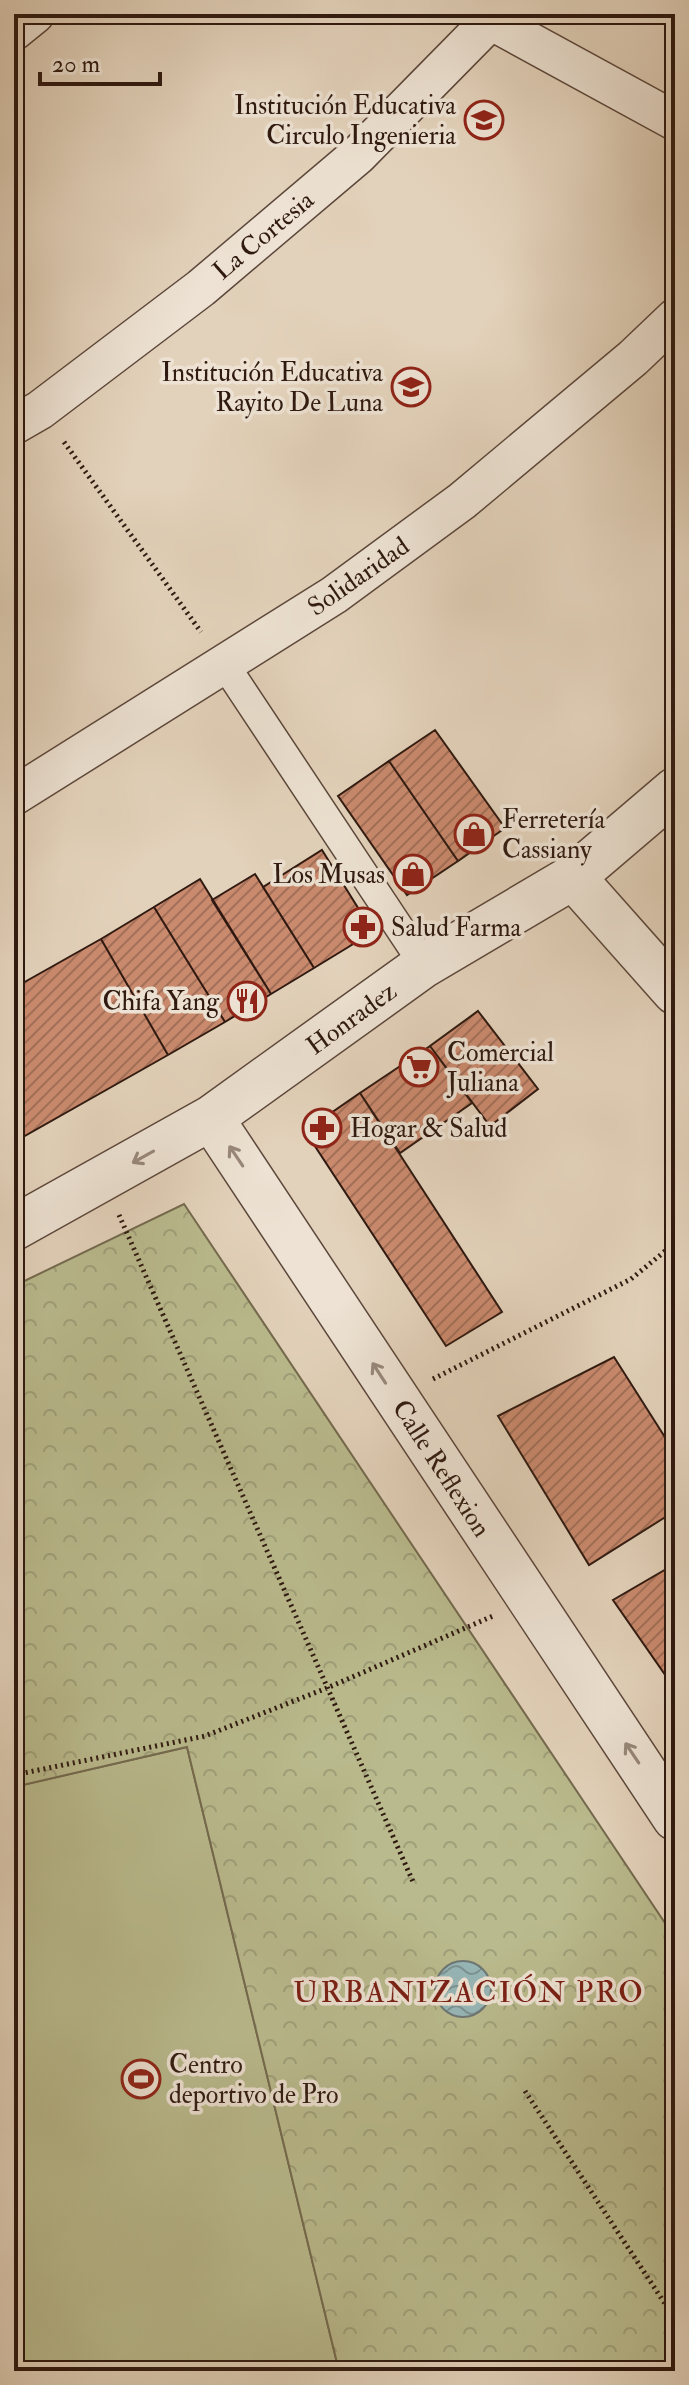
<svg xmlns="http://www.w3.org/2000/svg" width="689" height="2385" font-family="'IM FELL Double Pica',serif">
<defs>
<pattern id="park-crowns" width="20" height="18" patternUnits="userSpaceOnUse" patternTransform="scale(2)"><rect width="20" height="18" fill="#b9ba8d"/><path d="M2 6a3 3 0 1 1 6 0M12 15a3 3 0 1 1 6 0" fill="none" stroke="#9f9f79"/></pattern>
<pattern id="water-waves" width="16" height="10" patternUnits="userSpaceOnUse" patternTransform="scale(2)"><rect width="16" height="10" fill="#96b6b7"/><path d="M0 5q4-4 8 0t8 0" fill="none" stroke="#7b9393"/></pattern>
<pattern id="building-hatch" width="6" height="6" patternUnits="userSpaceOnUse" patternTransform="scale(2)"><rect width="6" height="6" fill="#ca8a6e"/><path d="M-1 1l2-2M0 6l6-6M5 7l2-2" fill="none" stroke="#a47059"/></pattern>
</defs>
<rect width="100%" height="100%" fill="#e3d2bb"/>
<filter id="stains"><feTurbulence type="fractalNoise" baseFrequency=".0025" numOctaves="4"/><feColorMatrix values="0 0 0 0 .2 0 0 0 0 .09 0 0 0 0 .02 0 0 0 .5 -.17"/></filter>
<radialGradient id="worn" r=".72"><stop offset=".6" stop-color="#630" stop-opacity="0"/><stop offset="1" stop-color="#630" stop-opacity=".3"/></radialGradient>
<path fill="#b9ba8d" stroke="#746a4e" stroke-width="2" d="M187,1747L339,2371H14V1787Z"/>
<path fill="url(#park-crowns)" stroke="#746a4e" stroke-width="2" d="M184,1204L675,1938V2371H339L187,1747L14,1787V1286Z"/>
<path fill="url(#water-waves)" stroke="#6d7774" stroke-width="2" d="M435 1989a28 28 0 1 1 56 0a28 28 0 1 1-56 0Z"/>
<path fill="url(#building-hatch)" stroke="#2f1910" stroke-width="2" d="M435,730L505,828L458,861L389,761Z
M389,761L458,861L407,895L338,796Z
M322,850L373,932L314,968L263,887Z
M255,874L314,968L271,994L212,900Z
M200,879L271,994L225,1022L154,907Z
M154,907L225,1022L168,1055L101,939Z
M101,939L168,1055L14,1142V988Z
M478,1011L538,1089L490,1126L430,1046Z
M430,1046L472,1103L400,1153L360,1093Z
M360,1093L502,1312L446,1346L305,1131Z
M614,1357L675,1453V1511L589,1565L498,1416Z
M675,1564V1689L613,1600Z"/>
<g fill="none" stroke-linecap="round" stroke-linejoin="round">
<g stroke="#5c473b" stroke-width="31">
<path id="pedestrian" d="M225,665L424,965"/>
</g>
<g stroke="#5c473b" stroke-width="41">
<path id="minor" d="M479,14L675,121
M14,31L35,14
M14,425L40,410L201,288L358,155L490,21
M14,796L334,595L462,501L633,358L675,318"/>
</g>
<g stroke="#5c473b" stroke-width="47">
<path id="tertiary" d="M573,877L675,992
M211,1118L675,1818
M14,1228L211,1118L424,965L573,877L675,790"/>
</g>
<path stroke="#2f1910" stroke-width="5" stroke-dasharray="2 4" stroke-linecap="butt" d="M64,442L201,632
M119,1215L414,1884
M433,1379L631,1279L675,1243
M14,1775L205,1736L327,1688L493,1616
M525,2091L675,2319"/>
<use href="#pedestrian" stroke="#ede2d3" stroke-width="28"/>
<use href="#minor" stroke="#ede2d3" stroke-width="38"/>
<use href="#tertiary" stroke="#ede2d3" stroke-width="44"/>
</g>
<defs><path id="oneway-shaft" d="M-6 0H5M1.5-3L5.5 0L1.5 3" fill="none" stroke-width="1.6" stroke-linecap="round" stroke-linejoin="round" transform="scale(2)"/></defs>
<g stroke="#98887b">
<use href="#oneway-shaft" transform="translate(236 1156) rotate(-124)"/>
<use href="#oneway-shaft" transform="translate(143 1157) rotate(151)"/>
<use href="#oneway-shaft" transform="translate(379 1373) rotate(-123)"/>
<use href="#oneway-shaft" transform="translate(632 1753) rotate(-124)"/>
</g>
<defs>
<g id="school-ring" transform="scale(2)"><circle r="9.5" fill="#ede2d3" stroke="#8f2418" stroke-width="1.5"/><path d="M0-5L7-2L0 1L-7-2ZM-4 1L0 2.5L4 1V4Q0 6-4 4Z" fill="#8f2418"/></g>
<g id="shop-ring" transform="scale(2)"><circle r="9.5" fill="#ede2d3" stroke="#8f2418" stroke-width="1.5"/><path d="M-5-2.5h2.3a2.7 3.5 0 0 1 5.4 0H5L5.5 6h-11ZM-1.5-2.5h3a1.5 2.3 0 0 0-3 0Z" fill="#8f2418"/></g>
<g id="pharmacy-ring" transform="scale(2)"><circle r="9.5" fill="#ede2d3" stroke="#8f2418" stroke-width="1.5"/><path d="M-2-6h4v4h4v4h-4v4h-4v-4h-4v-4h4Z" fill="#8f2418"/></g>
<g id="restaurant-ring" transform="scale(2)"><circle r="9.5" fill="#ede2d3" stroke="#8f2418" stroke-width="1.5"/><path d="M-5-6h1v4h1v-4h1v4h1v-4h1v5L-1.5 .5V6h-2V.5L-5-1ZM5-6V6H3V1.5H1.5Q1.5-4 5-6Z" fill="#8f2418"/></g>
<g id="supermarket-ring" transform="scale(2)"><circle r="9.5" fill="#ede2d3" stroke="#8f2418" stroke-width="1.5"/><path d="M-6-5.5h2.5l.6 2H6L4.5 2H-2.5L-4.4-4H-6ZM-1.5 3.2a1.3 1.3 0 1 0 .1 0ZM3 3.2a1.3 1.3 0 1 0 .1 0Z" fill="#8f2418"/></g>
<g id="stadium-ring" transform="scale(2)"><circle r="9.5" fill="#ede2d3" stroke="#8f2418" stroke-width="1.5"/><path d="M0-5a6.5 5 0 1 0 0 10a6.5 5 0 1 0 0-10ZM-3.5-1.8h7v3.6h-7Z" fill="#8f2418"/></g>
</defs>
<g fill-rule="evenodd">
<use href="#school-ring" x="484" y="120"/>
<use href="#school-ring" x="411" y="387"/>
<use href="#shop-ring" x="474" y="834"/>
<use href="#shop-ring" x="413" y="874"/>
<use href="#pharmacy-ring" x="363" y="927"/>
<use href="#restaurant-ring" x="247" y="1001"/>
<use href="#supermarket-ring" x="419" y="1067"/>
<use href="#pharmacy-ring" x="322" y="1128"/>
<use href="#stadium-ring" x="141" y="2079"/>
</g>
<g text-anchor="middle" stroke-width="7" stroke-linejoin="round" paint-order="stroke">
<g font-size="26" fill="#2f1910" stroke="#ede2d3" text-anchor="start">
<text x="456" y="114" text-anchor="end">Institución Educativa<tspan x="456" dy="30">Circulo Ingenieria</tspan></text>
<text x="383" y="381" text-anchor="end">Institución Educativa<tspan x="383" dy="30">Rayito De Luna</tspan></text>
<text x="502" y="828">Ferretería<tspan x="502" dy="30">Cassiany</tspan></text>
<text x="385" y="883" text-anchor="end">Los Musas</text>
<text x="391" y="936">Salud Farma</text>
<text x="219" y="1010" text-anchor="end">Chifa Yang</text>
<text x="447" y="1061">Comercial<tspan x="447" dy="30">Juliana</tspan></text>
<text x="350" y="1137">Hogar &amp; Salud</text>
<text x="169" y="2073">Centro<tspan x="169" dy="30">deportivo de Pro</tspan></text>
</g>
<g font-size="26" fill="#2f1910" stroke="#ede2d3">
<text transform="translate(263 235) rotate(-40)" y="9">La Cortesia</text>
<text transform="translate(358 576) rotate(-35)" y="9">Solidaridad</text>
<text transform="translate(351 1018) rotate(-36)" y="9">Honradez</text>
<text transform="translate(442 1468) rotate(57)" y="9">Calle Reflexion</text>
</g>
<g font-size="30" letter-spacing="2" fill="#7a1f14" stroke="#ede2d3">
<text x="469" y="2002">URBANIZACIÓN PRO</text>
</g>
</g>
<rect width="689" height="2385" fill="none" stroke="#e3d2bb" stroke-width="48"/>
<rect x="16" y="16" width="657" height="2353" fill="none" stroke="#2f1910" stroke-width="4"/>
<rect x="24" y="24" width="641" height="2337" fill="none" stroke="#2f1910" stroke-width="2"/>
<path d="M40 72v12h120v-12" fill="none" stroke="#2f1910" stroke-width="4"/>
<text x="52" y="72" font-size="24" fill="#2f1910" stroke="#ede2d3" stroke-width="6" paint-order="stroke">20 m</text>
<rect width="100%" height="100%" filter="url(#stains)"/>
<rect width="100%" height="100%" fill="url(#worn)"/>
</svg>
